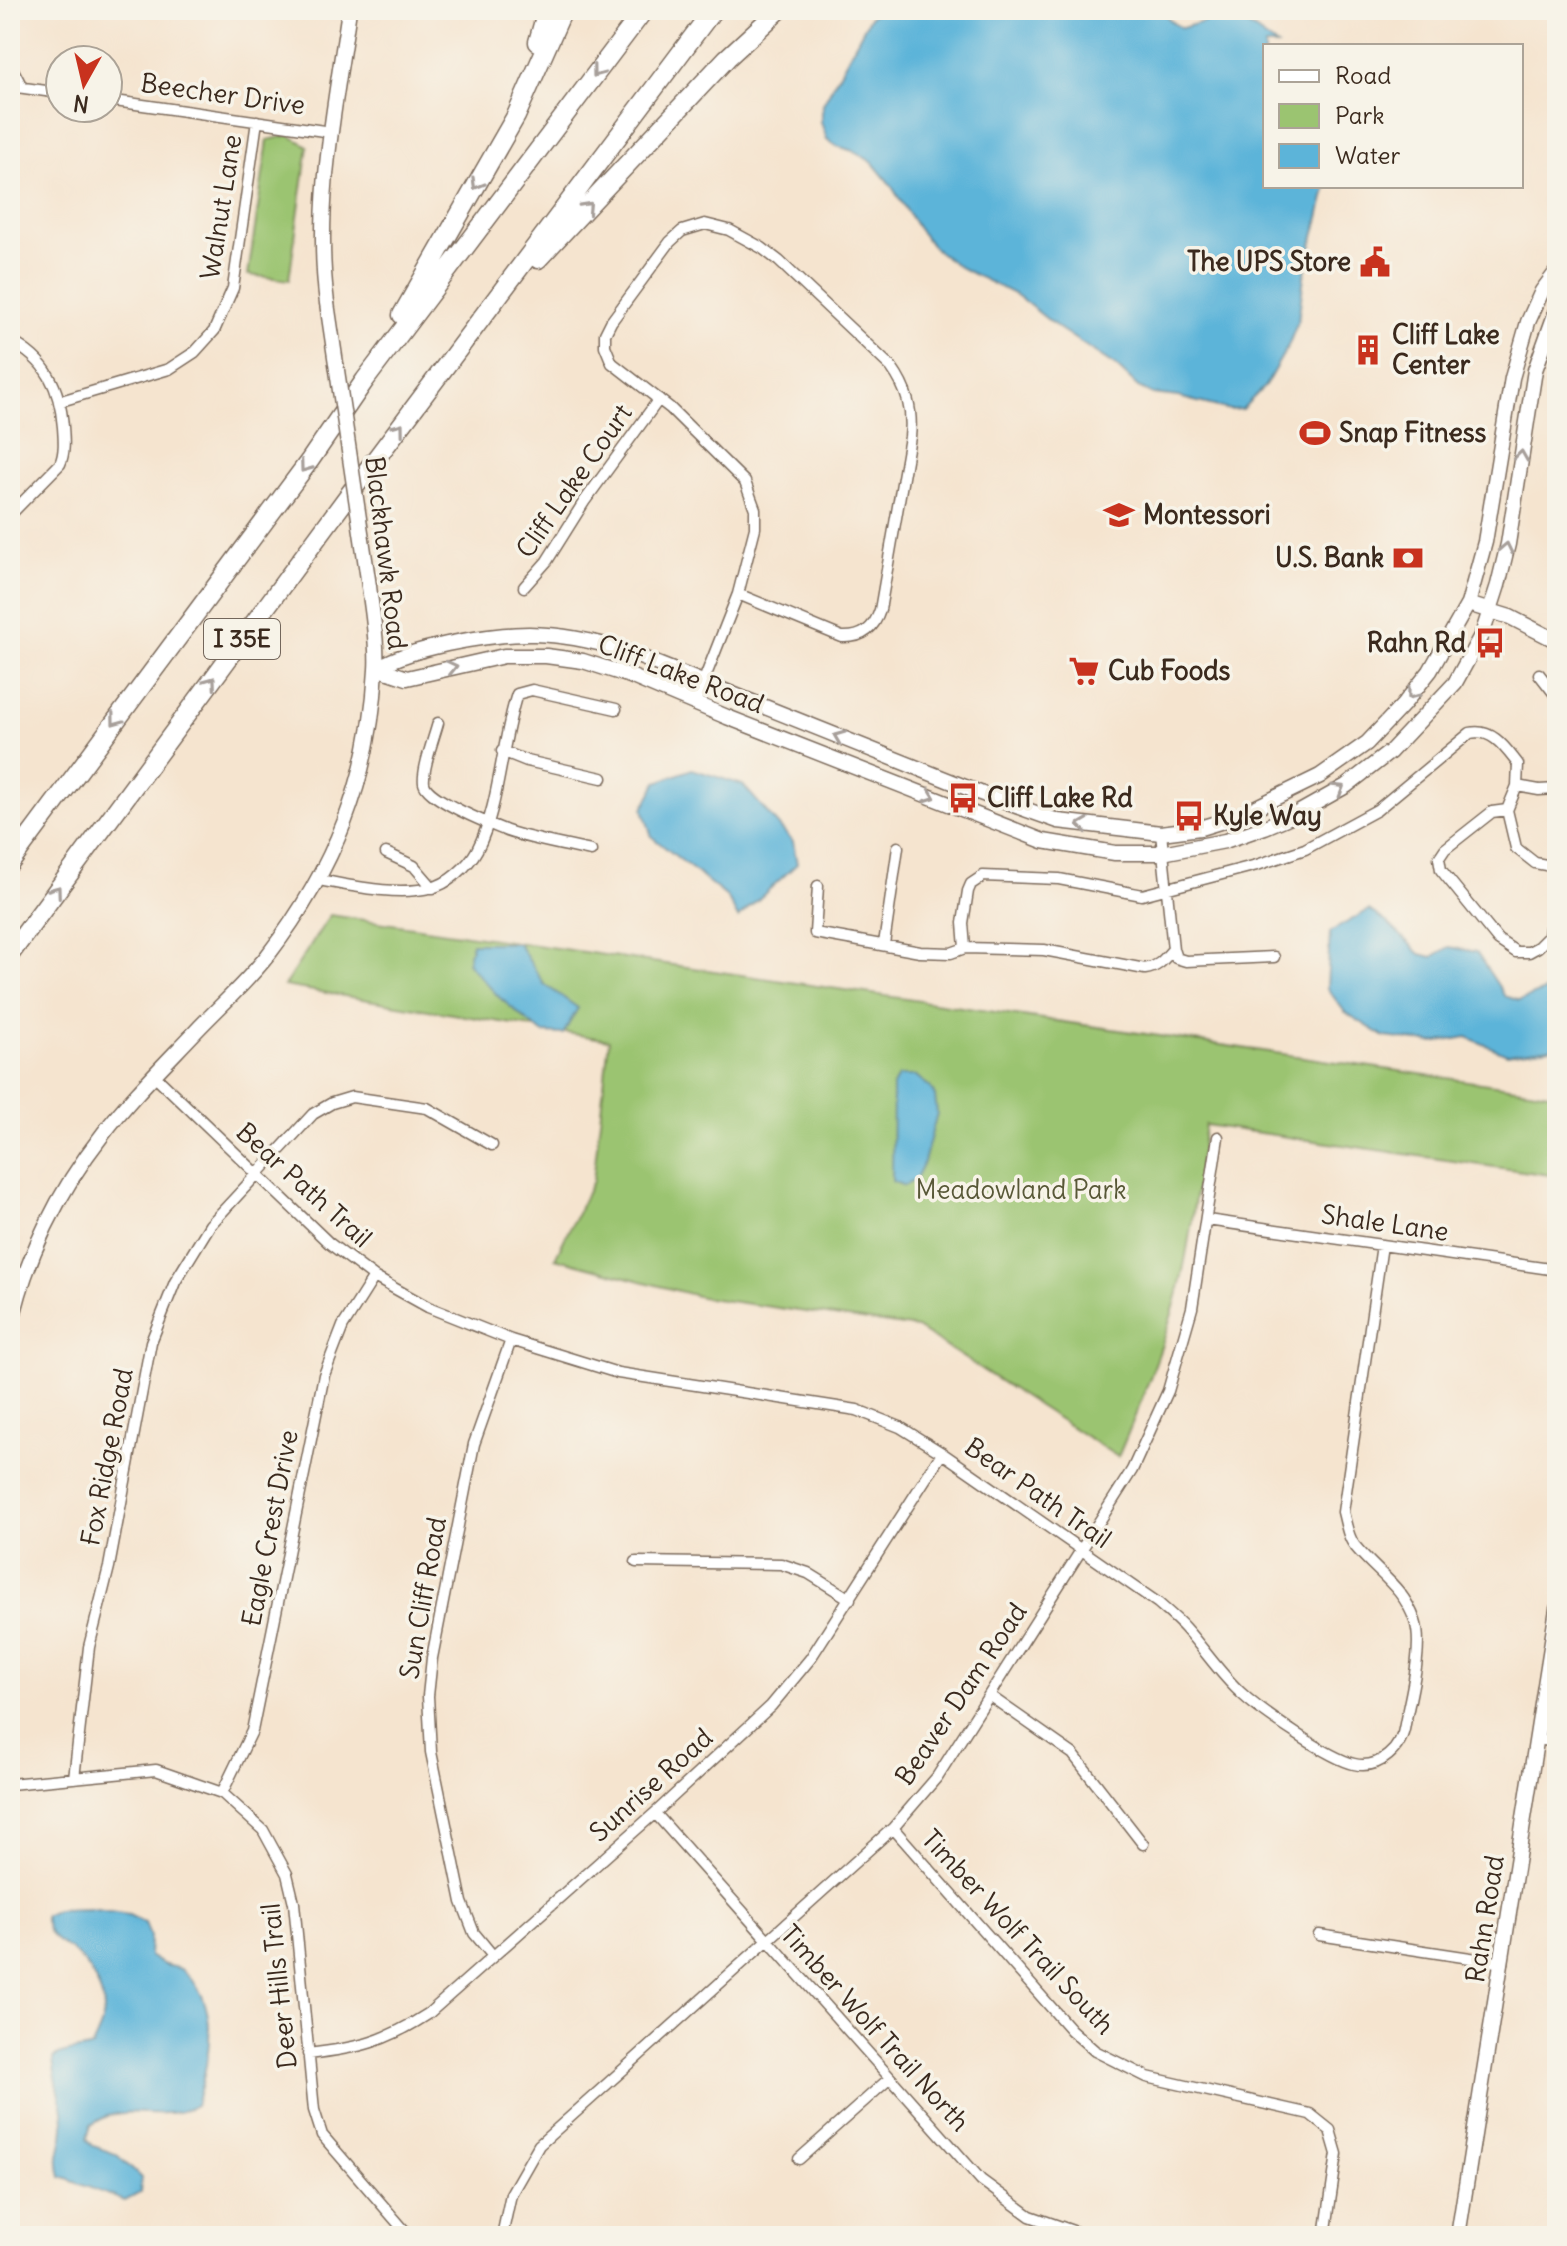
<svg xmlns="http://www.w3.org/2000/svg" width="1567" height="2246" font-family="Delius,sans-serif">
<rect width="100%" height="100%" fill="#f7f3e8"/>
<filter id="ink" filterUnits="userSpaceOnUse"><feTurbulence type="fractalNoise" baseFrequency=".0125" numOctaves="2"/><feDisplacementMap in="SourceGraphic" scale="16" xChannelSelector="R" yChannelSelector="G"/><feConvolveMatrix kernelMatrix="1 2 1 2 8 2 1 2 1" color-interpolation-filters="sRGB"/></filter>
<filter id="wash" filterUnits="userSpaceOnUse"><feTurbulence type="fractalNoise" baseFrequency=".006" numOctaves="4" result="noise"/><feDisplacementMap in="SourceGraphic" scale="32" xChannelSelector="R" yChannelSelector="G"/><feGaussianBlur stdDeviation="1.8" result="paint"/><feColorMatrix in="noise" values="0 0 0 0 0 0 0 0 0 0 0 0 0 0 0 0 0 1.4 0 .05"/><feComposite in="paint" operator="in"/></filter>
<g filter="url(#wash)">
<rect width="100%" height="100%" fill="#f5e4cf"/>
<path fill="#9bc471" stroke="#6b7748" stroke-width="2" d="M289,135L308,146L289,280L248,275L268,140Z
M330,915L1557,1094V1176L1205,1125C1196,1185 1191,1248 1174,1307C1159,1358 1139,1408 1118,1457L917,1328L701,1297L555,1258L593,1181L609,1040L284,986Z"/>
<path fill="#5cb4d9" stroke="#4c6f7c" stroke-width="2" d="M878,10H1161L1173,23L1182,28L1223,16L1238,18L1277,46H1265V186H1327L1304,276L1298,321L1289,344L1265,386L1242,409L1230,410L1178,397L1153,394L1138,387L1116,366L1057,327L1018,296L959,267L934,248L918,229L891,185L873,163L856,152L837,146L827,139L821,122L823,104L870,17Z
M692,769L743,785L793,842L797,864L738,918L727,897L652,837L643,809L657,782Z
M1369,910L1388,923L1420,954L1432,957L1449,947L1476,952L1505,996L1519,1001L1557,986V1043L1550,1048L1507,1054L1467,1037L1433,1043L1385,1037L1345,1012L1327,988L1330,932Z
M472,943H518L544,984L578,1008L563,1034L542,1033L500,998L467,963Z
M898,1076H916L930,1087L935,1096L937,1113L924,1162L915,1180L904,1186L892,1181L893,1086Z
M90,1909L129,1915L145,1923L150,1936L149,1956C154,1959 159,1963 165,1965C171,1967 177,1966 182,1970C223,2002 209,2062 196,2105C167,2122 138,2106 108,2116C102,2118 96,2122 91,2125L87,2138L93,2146L116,2154L141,2178L140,2193L125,2201L61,2177C55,2151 63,2150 64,2127C65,2104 54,2081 53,2058C65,2050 78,2052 92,2047C97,2035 104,2023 104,2010C104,1994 91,1969 80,1958C62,1940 50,1945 44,1916L56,1910Z"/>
</g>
<g filter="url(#ink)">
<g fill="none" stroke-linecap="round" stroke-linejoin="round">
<g stroke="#7c6b5c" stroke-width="13">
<path id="street" d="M10,64L22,87
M10,86L60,93
M108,100L331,132
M10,341C47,360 60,388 63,427C64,440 65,453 60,464L10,515
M61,401L169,369L195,352L214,331L233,288L257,121
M524,587L547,561L584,502L659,399
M1539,674L1557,697
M695,703L738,594L755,528V509L745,482L670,408L612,363L605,346V334L611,322L670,242L682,231L705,224L729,230L762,248L779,261L891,367C907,389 913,410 910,437L880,610C874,629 862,638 842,637L738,594
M438,723C434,738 422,769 424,783C426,799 492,825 507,831C534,840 564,845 591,851
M502,751L527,761L602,778
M1517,786L1539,790L1557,789
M1507,810L1492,812L1445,849L1439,858L1441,870L1498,940L1516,952H1529L1538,947L1549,936L1557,879
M386,853L414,866L433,888
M319,880C354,886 395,896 430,888C448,885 469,865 477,850C500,806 501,742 517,694L532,690L616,709
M818,886L815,933L920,952L951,953L965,948L1044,950L1145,969C1159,967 1164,959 1173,949L1161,833
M884,944L898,847
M965,948L963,923L968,891L971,884L983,876L1059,879L1142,895L1257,865L1305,849L1377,810L1470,733C1493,728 1506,749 1518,764L1517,786L1507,810L1516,848L1535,863L1557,867
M1173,949L1176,958L1186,961L1274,957
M154,1075L329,1243L374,1277L428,1307L511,1340L618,1373L857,1410L900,1427L942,1453L1158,1603C1167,1611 1177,1619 1185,1628C1204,1649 1220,1674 1241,1693C1260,1711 1330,1759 1354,1764C1380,1770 1402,1748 1405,1724C1410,1697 1424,1647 1415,1621C1403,1586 1378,1574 1355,1546C1348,1538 1346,1523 1343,1512L1382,1245
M1207,1220L1557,1270
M636,1562L781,1564L808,1573L850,1599
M990,1696L1073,1754L1143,1844
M1537,1739L1557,1742
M74,1778L89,1647L109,1567L151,1342L175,1282L210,1225L313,1114L332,1103L352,1097L427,1108L492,1145
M10,1784L156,1770L222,1793L263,1830L287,1874L294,1903L314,2110L322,2135L404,2230L413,2236
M222,1793L252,1731L324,1375L343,1326L374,1277
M655,1813L981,2180L1030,2216L1087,2236
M893,1828L1071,2030L1095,2051L1147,2077L1310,2114L1330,2130L1337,2154L1325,2236
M1319,1935L1503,1963
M493,1956L474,1933L462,1902L431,1752L428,1696L432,1658L474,1444L511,1340
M308,2054C359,2048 385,2042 428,2014L655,1813L771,1706L810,1659L942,1453
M799,2159L890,2078
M502,2236L511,2194L539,2145L893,1828L937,1777L1132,1470L1168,1391L1192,1308L1218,1137"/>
</g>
<g stroke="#7c6b5c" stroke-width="17">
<path id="secondary" d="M327,303C314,205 335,107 349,10
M1468,604L1510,617L1557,641
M377,668C400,655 421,650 447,644C514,630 555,630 620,649L980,793L1058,821L1161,833L1200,828L1236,817L1320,776L1367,743L1403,705L1430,671L1468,604L1485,542L1512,378L1528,322L1542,291L1557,271
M377,668L407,678L504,656H546L583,661L630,676L727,717L1043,841L1115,853H1162L1225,841L1265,827L1298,813L1346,786L1390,752L1455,683L1483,632L1498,585L1508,544L1535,370L1557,309
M10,1330C24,1260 59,1190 103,1134C131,1097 165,1064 197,1030C220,1006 247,982 268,955C334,869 370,780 376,670C378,643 372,613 369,586
M1458,2236L1557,1609"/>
</g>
<g stroke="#7c6b5c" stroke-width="21">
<path id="highway" d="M538,42L547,10
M538,259L727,58L779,10
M402,315L516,116L563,10
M10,863L310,460L365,380L644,10
M10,954L351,492L713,10"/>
</g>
<use href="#street" stroke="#fff" stroke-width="10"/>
<use href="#secondary" stroke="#fff" stroke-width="14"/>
<use href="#highway" stroke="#fff" stroke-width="18"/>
<g stroke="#7c6b5c" stroke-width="17" stroke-linecap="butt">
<path id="secondary-bridge" d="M327,303L369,586"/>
</g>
<use href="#secondary-bridge" stroke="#fff" stroke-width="14"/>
</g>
<defs><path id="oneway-chevron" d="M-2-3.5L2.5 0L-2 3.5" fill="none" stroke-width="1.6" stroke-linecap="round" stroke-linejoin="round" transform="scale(2)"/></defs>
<g stroke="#a79f9a">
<use href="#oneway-chevron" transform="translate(597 72) rotate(127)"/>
<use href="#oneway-chevron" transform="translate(477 184) rotate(120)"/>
<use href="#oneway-chevron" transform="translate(587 207) rotate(-47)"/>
<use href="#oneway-chevron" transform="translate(399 428) rotate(-53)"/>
<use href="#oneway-chevron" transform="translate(1521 456) rotate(-82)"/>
<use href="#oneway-chevron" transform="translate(305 467) rotate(126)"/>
<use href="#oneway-chevron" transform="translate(1506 548) rotate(-78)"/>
<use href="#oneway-chevron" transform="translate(452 667) rotate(-13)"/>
<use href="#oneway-chevron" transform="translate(211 682) rotate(-54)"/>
<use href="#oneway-chevron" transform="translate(1412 694) rotate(128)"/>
<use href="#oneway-chevron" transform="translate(116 720) rotate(127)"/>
<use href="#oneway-chevron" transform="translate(839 737) rotate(-158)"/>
<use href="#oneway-chevron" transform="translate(1339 789) rotate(-31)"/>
<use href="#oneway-chevron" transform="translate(930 796) rotate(21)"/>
<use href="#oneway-chevron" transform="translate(1083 825) rotate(-172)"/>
<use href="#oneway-chevron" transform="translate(56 891) rotate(-54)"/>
</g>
</g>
<defs>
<g id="civic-bare" transform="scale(2.4)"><path d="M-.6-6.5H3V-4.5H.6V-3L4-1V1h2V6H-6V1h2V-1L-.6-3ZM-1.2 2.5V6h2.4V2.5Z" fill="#c8321e" stroke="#f7f3e8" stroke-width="2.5" paint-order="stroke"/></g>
<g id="building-bare" transform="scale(2.4)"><path d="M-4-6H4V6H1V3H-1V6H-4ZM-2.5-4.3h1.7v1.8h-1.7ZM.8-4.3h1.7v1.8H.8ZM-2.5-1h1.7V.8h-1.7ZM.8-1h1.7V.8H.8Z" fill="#c8321e" stroke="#f7f3e8" stroke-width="2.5" paint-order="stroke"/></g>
<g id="stadium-bare" transform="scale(2.4)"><path d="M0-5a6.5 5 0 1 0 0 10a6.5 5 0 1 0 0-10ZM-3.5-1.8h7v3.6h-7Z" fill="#c8321e" stroke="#f7f3e8" stroke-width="2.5" paint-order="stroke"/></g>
<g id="school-bare" transform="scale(2.4)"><path d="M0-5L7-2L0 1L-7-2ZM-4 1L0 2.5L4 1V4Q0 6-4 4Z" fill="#c8321e" stroke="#f7f3e8" stroke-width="2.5" paint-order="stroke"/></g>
<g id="bank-bare" transform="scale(2.4)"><path d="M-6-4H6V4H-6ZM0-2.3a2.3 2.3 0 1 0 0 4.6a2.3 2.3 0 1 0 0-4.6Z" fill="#c8321e" stroke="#f7f3e8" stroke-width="2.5" paint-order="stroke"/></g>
<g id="bus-bare" transform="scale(2.4)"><path d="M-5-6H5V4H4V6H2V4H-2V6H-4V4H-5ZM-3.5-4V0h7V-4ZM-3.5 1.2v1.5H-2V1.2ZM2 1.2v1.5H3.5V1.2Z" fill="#c8321e" stroke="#f7f3e8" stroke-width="2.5" paint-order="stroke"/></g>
<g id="supermarket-bare" transform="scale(2.4)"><path d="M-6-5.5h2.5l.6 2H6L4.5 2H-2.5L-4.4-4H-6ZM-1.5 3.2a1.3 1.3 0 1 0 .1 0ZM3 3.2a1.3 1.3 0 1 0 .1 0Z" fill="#c8321e" stroke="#f7f3e8" stroke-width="2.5" paint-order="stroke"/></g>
</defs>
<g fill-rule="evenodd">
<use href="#civic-bare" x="1375" y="262"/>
<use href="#building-bare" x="1368" y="350"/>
<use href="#stadium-bare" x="1315" y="433"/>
<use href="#school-bare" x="1119" y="515"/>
<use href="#bank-bare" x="1408" y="558"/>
<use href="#bus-bare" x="1490" y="643"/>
<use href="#supermarket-bare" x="1084" y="671"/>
<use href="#bus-bare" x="963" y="798"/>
<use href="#bus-bare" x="1189" y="816"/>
</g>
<g text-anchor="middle" stroke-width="7" stroke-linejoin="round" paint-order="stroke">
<rect fill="#f7f3e8" stroke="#73665b" stroke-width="2" x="204" y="619" width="76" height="40" rx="6"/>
<g font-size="24" font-weight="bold" fill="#3b2a1e">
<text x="242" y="647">I 35E</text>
</g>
<g font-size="26" fill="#3b2a1e" stroke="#f7f3e8">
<text transform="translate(223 94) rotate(8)" y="9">Beecher Drive</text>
<text transform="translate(221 207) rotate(-81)" y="9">Walnut Lane</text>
<text transform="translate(574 481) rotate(-55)" y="9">Cliff Lake Court</text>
<text transform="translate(386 553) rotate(83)" y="9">Blackhawk Road</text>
<text transform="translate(681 674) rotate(21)" y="9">Cliff Lake Road</text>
<text transform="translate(304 1185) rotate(42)" y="9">Bear Path Trail</text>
<text transform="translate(1385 1223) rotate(8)" y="9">Shale Lane</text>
<text transform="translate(107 1457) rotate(-79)" y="9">Fox Ridge Road</text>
<text transform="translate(1038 1493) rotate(35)" y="9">Bear Path Trail</text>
<text transform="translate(270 1528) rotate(-79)" y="9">Eagle Crest Drive</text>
<text transform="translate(423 1598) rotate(-80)" y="9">Sun Cliff Road</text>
<text transform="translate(961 1694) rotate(-56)" y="9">Beaver Dam Road</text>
<text transform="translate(651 1785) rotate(-42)" y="9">Sunrise Road</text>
<text transform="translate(1485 1919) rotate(-81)" y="9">Rahn Road</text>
<text transform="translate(1018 1932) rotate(47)" y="9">Timber Wolf Trail South</text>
<text transform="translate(279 1986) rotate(-96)" y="9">Deer Hills Trail</text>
<text transform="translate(875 2028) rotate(48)" y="9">Timber Wolf Trail North</text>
</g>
<g font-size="26" font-weight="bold" fill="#3b2a1e" stroke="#f7f3e8" text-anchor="start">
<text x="1351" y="271" text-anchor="end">The UPS Store</text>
<text x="1392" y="344">Cliff Lake<tspan x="1392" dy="30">Center</tspan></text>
<text x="1339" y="442">Snap Fitness</text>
<text x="1143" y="524">Montessori</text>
<text x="1384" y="567" text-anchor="end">U.S. Bank</text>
<text x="1466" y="652" text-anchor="end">Rahn Rd</text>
<text x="1108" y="680">Cub Foods</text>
<text x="987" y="807">Cliff Lake Rd</text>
<text x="1213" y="825">Kyle Way</text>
</g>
<g font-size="26" fill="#585837" stroke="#f7f3e8">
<text x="1021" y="1199">Meadowland Park</text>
</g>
</g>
<rect width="1567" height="2246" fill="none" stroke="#f7f3e8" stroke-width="40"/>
<rect x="1263" y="44" width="260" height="144" fill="#f7f3e8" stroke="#aca397" stroke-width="2"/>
<rect x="1279" y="70" width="40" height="12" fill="#ffffff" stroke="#aca397" stroke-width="2"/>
<text x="1335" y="84" font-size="24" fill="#3b2a1e">Road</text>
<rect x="1279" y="104" width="40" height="24" fill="#9bc471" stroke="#aca397" stroke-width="2"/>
<text x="1335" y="124" font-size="24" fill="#3b2a1e">Park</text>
<rect x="1279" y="144" width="40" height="24" fill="#5cb4d9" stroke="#aca397" stroke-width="2"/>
<text x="1335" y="164" font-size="24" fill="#3b2a1e">Water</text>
<g transform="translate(84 84) rotate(188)"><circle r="38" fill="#f7f3e8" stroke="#aca397" stroke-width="2"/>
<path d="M0-6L14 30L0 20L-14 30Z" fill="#c8321e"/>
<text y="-12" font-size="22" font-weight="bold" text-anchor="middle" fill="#3b2a1e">N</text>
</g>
</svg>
